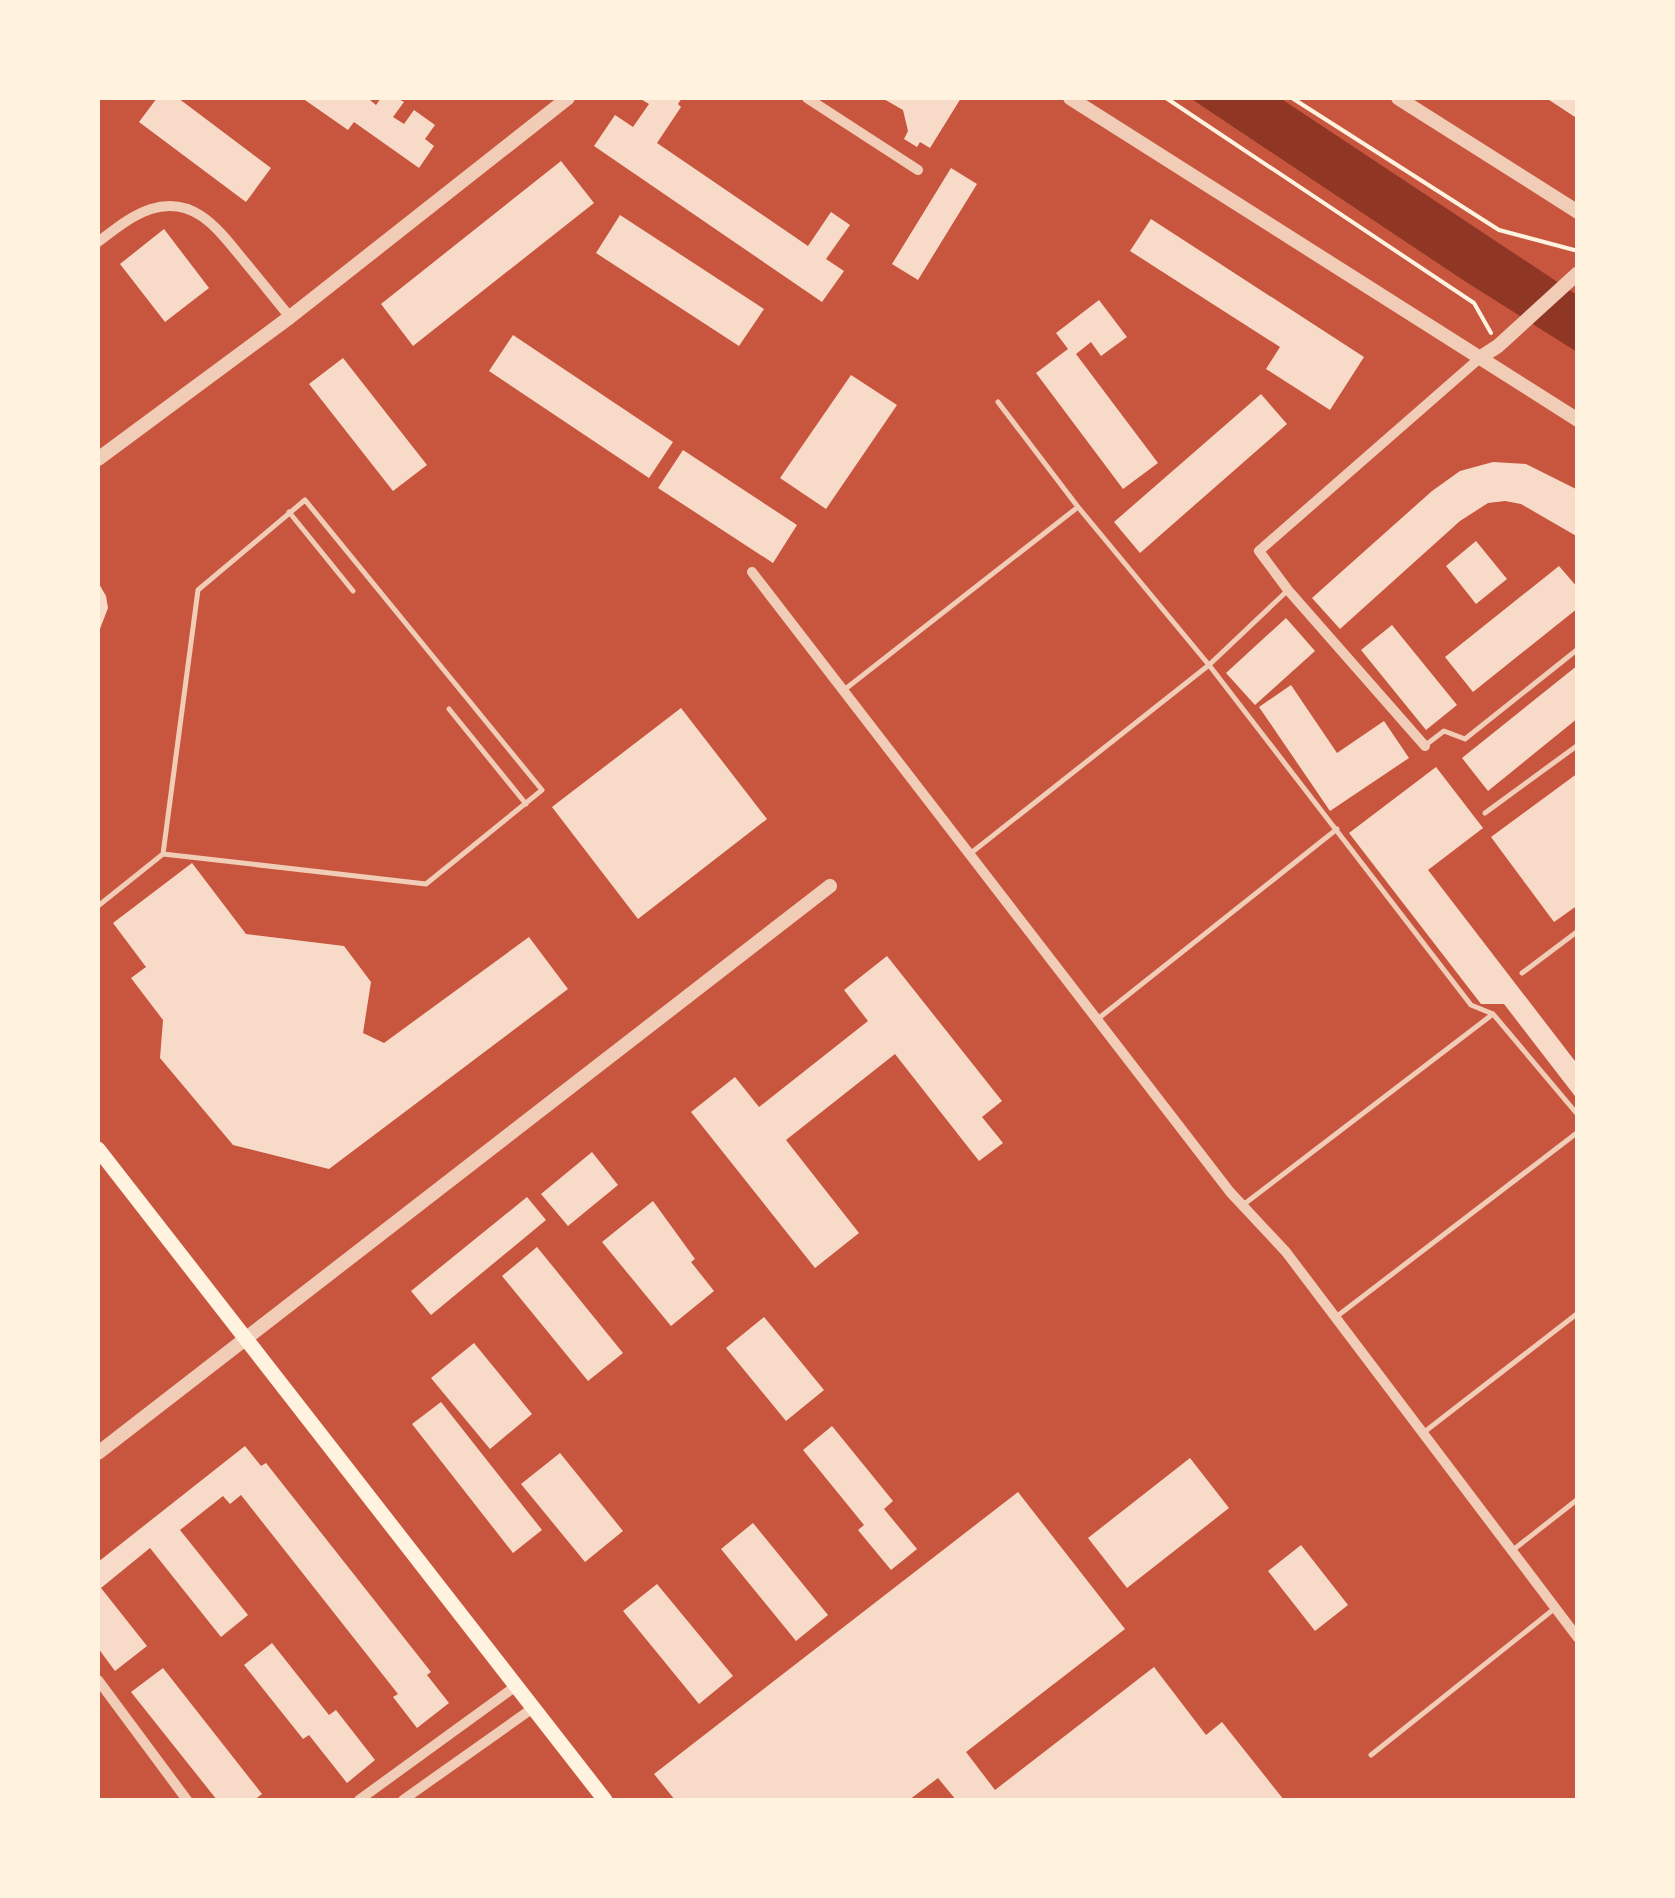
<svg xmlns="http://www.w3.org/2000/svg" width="1675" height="1898" font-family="'Fira Sans',sans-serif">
<rect width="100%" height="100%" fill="#c8553d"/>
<path fill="#8f3625" d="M1190,98H1280L1577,295V352L1463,280Z"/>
<path fill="#f7dbc8" d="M157,98H178L271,168L246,202L139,122Z
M302,98H371L370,100L376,105L381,98H397L404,102L393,117L404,124L414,110L435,125L425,139L434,146L419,168L354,122L348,130Z
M639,98H682L678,104L681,107L657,143L808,246L831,212L850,225L826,259L844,271L822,302L594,146L615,115L633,127L649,104Z
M882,98H961L930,148L920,142L917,147L904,139L908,131L903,110Z
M1546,98H1578V119Z
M561,161L594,203L413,346L381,304Z
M951,168L977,184L918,280L892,264Z
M620,215L764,309L739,346L596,253Z
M1151,219L1364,357L1330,410L1266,369L1280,347L1130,251Z
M164,229L209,288L165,322L120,264Z
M1099,300L1127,337L1101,356L1091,342L1076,354L1158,463L1123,489L1036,373L1068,349L1056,333Z
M513,335L673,442L649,478L489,371Z
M343,358L427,465L393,491L309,384Z
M851,375L897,405L826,509L780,478Z
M1261,394L1287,424L1140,553L1114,522Z
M683,450L797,525L773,563L658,488Z
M1493,462L1526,464L1578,490V537L1521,504L1505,501L1488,503L1460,521L1340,629L1312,598L1432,491L1460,471Z
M1476,541L1507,579L1476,604L1446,566Z
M1559,566L1578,588V608L1473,692L1445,657Z
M98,582L106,596L108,608L98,634Z
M1286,618L1315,651L1255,705L1226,673Z
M1392,625L1457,705L1426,730L1361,650Z
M1578,665V718L1488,791L1462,758Z
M1291,685L1337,753L1384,721L1409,758L1330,811L1259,707Z
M681,708L767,819L638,919L552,807Z
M1436,767L1483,828L1428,870L1578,1065V1100L1504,1004H1481L1349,833Z
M1578,773V905L1554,922L1491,837Z
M192,863L246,934L344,946L371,982L363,1033L384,1043L529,937L568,989L329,1169L233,1145L160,1058L163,1020L131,978L146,967L113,923Z
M887,956L1002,1101L982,1117L1003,1143L979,1161L895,1054L786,1140L859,1233L815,1268L691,1112L735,1077L759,1107L868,1021L844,990Z
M592,1152L618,1185L568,1226L541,1194Z
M527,1197L546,1220L431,1315L411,1291Z
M653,1201L695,1259L691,1262L714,1291L671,1326L602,1242Z
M537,1247L623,1353L588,1381L502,1276Z
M764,1317L824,1390L786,1421L726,1348Z
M474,1343L532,1414L490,1449L431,1378Z
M441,1402L542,1530L513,1553L412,1424Z
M832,1426L893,1501L884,1509L917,1549L891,1570L858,1530L864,1525L803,1450Z
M245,1446L261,1466L266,1463L431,1672L427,1675L449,1703L417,1728L393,1697L398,1694L241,1495L230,1504L223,1496L180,1530L248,1615L221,1637L150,1548L101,1588L147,1646L115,1671L98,1648V1562Z
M560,1453L623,1531L585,1562L521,1484Z
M1190,1458L1229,1508L1127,1588L1088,1538Z
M1018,1492L1125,1629L966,1752L995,1790L1154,1667L1206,1735L1222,1722L1284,1800H956L938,1778L909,1800H675L654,1774Z
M753,1523L828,1615L796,1641L721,1549Z
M1301,1545L1348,1605L1315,1631L1268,1571Z
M657,1584L733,1676L699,1704L623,1611Z
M272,1643L329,1715L336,1710L375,1760L347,1783L309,1735L303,1739L244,1665Z
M163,1668L262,1794L254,1800H217L131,1692Z"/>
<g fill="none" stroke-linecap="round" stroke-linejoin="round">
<path stroke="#fff3e0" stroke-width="4" d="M1166,98L1474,303L1491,333
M1292,98L1499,230L1578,251"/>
<path stroke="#f1ccb7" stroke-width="5" d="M305,500L542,790L426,884L163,854L198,590Z
M289,512L353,591
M1287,591L1209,665L1471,1005L1493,1014L1578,1115
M844,690L1078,507
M449,709L526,804
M1427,744L1444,731L1465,739L1578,649
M1485,813L1578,745
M971,853L1209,665L1078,507L998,402
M98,906L163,854
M1522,973L1578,931
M1099,1018L1337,829
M1243,1205L1493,1014
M1336,1317L1578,1132
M1423,1433L1578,1313
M1513,1550L1578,1499
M1371,1755L1554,1609"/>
<path stroke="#f1ccb7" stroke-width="10" d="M807,98L918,170
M98,242C114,230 130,216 151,209C196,195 220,232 245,262C260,280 275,299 290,317
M752,572L1230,1192L1286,1252L1578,1638
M1425,746L1288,590L1259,551L1481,357
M98,1680L187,1800
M359,1800L516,1686
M403,1800L533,1708"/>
<path stroke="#f1ccb7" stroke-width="14" d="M1070,98L1578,420
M1398,98L1578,212
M1481,357L1498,346L1578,273
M98,459L290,317L568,98
M98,1453L830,886"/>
<path stroke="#fff3e0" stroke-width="15" d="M98,1149L605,1800"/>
</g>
<rect width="1675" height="1898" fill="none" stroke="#fff3e0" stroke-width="200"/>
</svg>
